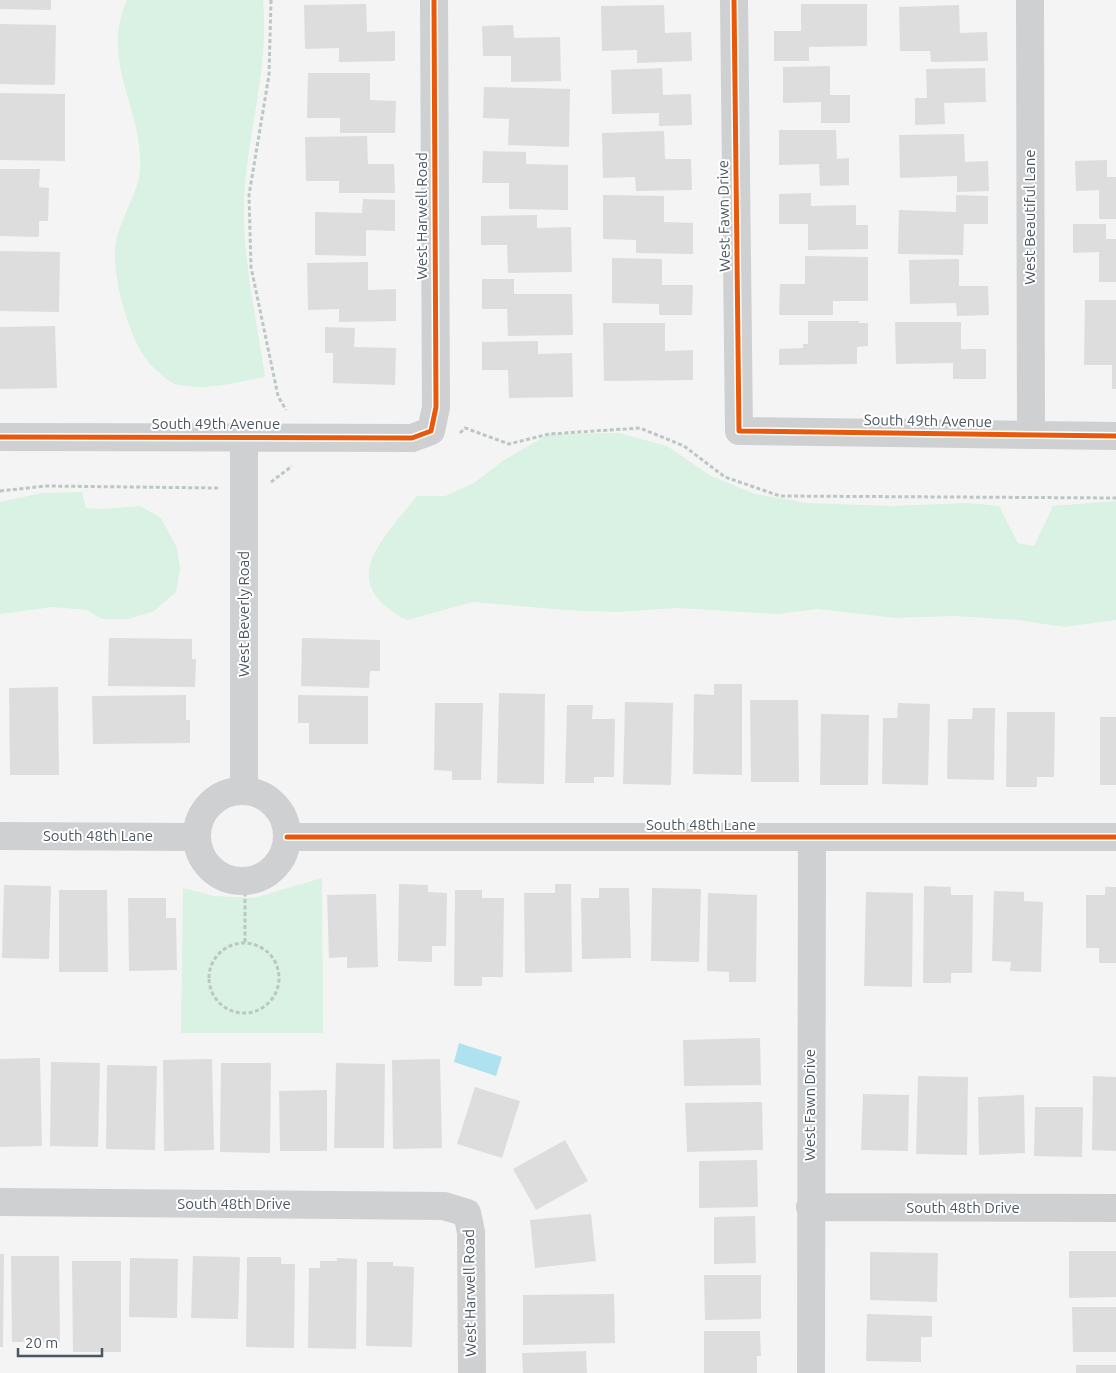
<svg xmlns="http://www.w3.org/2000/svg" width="1116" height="1373" font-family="Ubuntu,sans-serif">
<rect width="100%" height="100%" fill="#f4f4f4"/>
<path fill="#d9f2e3" d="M127,0H263C270,74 244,139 244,211C244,266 257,322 265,377C235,382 205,392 175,384C171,383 167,379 163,376C159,372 153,368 149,363C129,339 113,280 115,249C117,222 138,196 140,170C144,109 99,62 127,0Z
M619,433L667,446L711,476L755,494L807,503L891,506L968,503L999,506L1018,543L1034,546L1053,506L1116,501V620L1064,627L1018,620L954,616L896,618L817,609L778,614L677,608L617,612L565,610L473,602L407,620C334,583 382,540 417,496H445L474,483L504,460L549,434Z
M82,492L86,508L103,509L140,506L161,518L177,548L180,569L176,592L154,611L128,619H102L87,610L53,607L0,614V502L42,493Z
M322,878L323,1033H181L183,888L214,896L253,898Z"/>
<path fill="#aee2f0" d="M459,1043L502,1057L496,1076L454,1062Z"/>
<path fill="#ddddde" d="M0,0H51V10L0,9Z
M366,4L367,32L395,31V61L339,62V48L305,49L304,5Z
M801,4H867V46L809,47V61H774V31H801Z
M664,5L665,33L691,32L692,61L637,63V50L602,51L601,6Z
M959,5L960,33L987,32L988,61L931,62L930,51H900L899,7Z
M0,24L56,25L55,85L0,84Z
M513,25L514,38L560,37L561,81L511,82V56H483L482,26Z
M830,66V95H850V123H821V102L783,103V67Z
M662,68L663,95L691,94L692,125L659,126V113L612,114L611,70Z
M985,68L986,102L944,103L945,124L915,125V98H927L926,69Z
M308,73H370V100L396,101L395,133H340V118H307Z
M484,87L570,89L569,147L508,145L509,119L483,118Z
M0,93L65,94V161L0,160Z
M779,130H836L837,159L849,158V185L820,186L819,164L779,165Z
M664,131L665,159H691L692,190L636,191L635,177L603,178L602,133Z
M964,134L965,162L988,161L989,191L957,192V176L900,178L899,135Z
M367,136L368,164H394L395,193H339V181H306L305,137Z
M483,151L526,152V164L568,165V210L509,209V183H482Z
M1107,160V177H1116V219H1099V190L1076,191L1075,161Z
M0,169H40L39,187L49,188L48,221H39V237L0,236Z
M811,193V206L856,205V225H868V249L808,250V224H779V194Z
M603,195L664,196V222L693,223V254L636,253V240L603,239Z
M956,195L988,196V224H964L963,255L898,254L899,210L956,212Z
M363,199L395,200V231L366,230V256L315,255V212L362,213Z
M537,215V228L571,227L572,272L508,273L507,245H481V216Z
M1073,224H1106V239H1116V282H1099V252L1073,253Z
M0,251L60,252L59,312L0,311Z
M805,256L868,257V301H833V315H779L780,284H805Z
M612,258L662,259V285H693L692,315H659V304L612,303Z
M959,259V286H988L989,315L957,316L956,303L910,304L909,260Z
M368,262V290L396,289V321L339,322V309L308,310L307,263Z
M482,279H514V294H572L573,335L508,336L507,309H482Z
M1085,300H1116V389H1112V365H1084Z
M808,321H859V323H868V346L857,347V364L779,365V349L803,348V344H808Z
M895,322H961V349H986V379H953V363L896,364Z
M603,323H665V351L693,350V380L604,381Z
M55,326L57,388L0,389V327Z
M325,327L355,328L354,347L396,348L395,385L333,383V353H325Z
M538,341V354L572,353L573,397L509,398L508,370H482V342Z
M109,638L192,639V659H196L195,687L108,686Z
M302,638L380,640V671H370L369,688L301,686Z
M714,684H742V775L693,774L694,694L714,695Z
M58,687L59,775H10L9,688Z
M499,693L545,694L544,784L497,783Z
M186,695V720H190V743L93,744L92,696Z
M298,695L368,696V744H309V723H298Z
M750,700H798L799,782H751Z
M625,702L673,703L671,785L623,784Z
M435,703H483L481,780H452V771L434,770Z
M898,703L930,704L928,785L882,784L883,718H897Z
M567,705H593L592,719H615L614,777H594V783H565Z
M973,708H995L994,780L947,779L948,719H972Z
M1007,712H1055L1054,777H1037V787H1006Z
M821,714L869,715L868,785H820Z
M1100,717H1116V785H1100Z
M399,884L428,885V892L447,893L446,946H432V962L398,961Z
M555,884H571L572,972L525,973L524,893H555Z
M4,885L51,886L49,959L2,958Z
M924,886L951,887V895H973L972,973H951V983H923Z
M1105,887H1116V963H1099V948H1086V895H1105Z
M599,888H629L631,958L582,959L581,898H599Z
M652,888L701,889L699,962L651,961Z
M59,890H107L108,972H59Z
M455,890H482V898H504L503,977H482V986H454Z
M994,891L1024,892V901L1043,902L1041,972L1010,971L1011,962L992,961Z
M866,892L913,893L912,987L864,986Z
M708,893L757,895L756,982H729V972L707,971Z
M376,894L378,967L347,968V957L329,958L327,895Z
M128,898H166V918H176L177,970L129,971Z
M760,1038L761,1085L684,1086L683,1040Z
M40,1058L42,1146L0,1147V1059Z
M212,1059L214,1150L164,1151L163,1060Z
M440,1059L442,1148L393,1149L392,1060Z
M51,1062L100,1063L98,1147L50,1146Z
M221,1063H271L270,1153L220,1152Z
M336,1063L385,1064L384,1148H334Z
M107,1065L157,1066L155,1150L106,1149Z
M918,1076L968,1077L967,1155L916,1154Z
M1093,1076L1116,1077V1151L1092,1150Z
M475,1087L520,1101L502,1158L457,1144Z
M327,1090V1151H280L279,1091Z
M863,1094L909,1095L908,1151L861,1150Z
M1024,1095L1025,1153L979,1155L978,1097Z
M762,1102L763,1150L687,1152L685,1103Z
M1035,1107H1083L1082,1157L1034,1156Z
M565,1140L588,1181L536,1210L513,1169Z
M757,1160L758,1207L699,1208V1161Z
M591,1214L596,1261L535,1268L530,1220Z
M755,1216L756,1263L714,1264V1217Z
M1069,1251H1116V1297L1069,1298Z
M870,1252L938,1253L937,1302L870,1300Z
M0,1254H4L3,1347H0Z
M11,1256H59L60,1342H12Z
M193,1256L240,1257L238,1319L191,1318Z
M247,1257H281V1264H295L294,1348L246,1347Z
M130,1258L178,1259L177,1318L129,1317Z
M337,1258L357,1259L356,1349L308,1348L309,1268H320V1261H337Z
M72,1261H121V1352H73Z
M367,1262H393V1266L414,1267L412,1347L366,1346Z
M704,1275H761V1319L705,1320Z
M614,1294L615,1343L523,1345V1295Z
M1072,1307H1116V1352H1073Z
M867,1314L932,1316V1337H921V1362L866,1361Z
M704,1331H760L761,1356H757V1373H704Z
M586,1351L587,1373H523L522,1353Z
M1076,1365H1116V1373H1076Z"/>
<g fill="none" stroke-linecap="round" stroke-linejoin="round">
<path stroke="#bcc7c4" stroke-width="3" stroke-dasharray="4 2.5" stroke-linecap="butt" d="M271,0L269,75L249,195L251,267L278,396L286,410
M460,433L465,428L509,444L549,434L640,428L684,446L725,477L780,496L1116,498
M271,482L292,466
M0,491L46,486L218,488
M245,942V881
M209 978a35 35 0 1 1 70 0a35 35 0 1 1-70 0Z"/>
<path stroke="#ced0d2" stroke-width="28" d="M734,0L739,431L1116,436
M1030,0L1031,435
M0,437L412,438L431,431L436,407L434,0
M244,437V791
M197 836a45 45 0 1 1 90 0a45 45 0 1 1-90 0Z
M0,836L197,837
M287,837H1116
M0,1202L444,1206L467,1213L471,1232L472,1373
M810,1207L1116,1208
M811,1373L812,838"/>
<g stroke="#fff" stroke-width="8">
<path id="cycleway" d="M734,0L739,431L1116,436
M0,437L412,438L431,431L436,407L434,0
M287,837H1116"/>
</g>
<use href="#cycleway" stroke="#e8590c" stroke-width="5"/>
</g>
<g text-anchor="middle" stroke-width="4" stroke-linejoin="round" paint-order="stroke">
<g font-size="15" fill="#4a5661" stroke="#fff">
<text transform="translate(422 216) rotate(-90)" y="5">West Harwell Road</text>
<text transform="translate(724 216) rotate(-91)" y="5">West Fawn Drive</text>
<text transform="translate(1030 217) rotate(-90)" y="5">West Beautiful Lane</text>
<text transform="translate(928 421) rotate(1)" y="5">South 49th Avenue</text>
<text x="216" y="429">South 49th Avenue</text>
<text transform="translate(244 614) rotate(-90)" y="5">West Beverly Road</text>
<text x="701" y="830">South 48th Lane</text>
<text x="98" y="841">South 48th Lane</text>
<text transform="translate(810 1105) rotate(-90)" y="5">West Fawn Drive</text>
<text x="234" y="1209">South 48th Drive</text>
<text x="963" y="1213">South 48th Drive</text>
<text transform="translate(470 1293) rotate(-91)" y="5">West Harwell Road</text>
</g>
</g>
<path d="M18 1348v8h84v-8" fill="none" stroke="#4a5661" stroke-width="2.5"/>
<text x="25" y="1348" font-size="15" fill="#4a5661" stroke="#ffffff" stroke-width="4" paint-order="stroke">20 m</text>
</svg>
